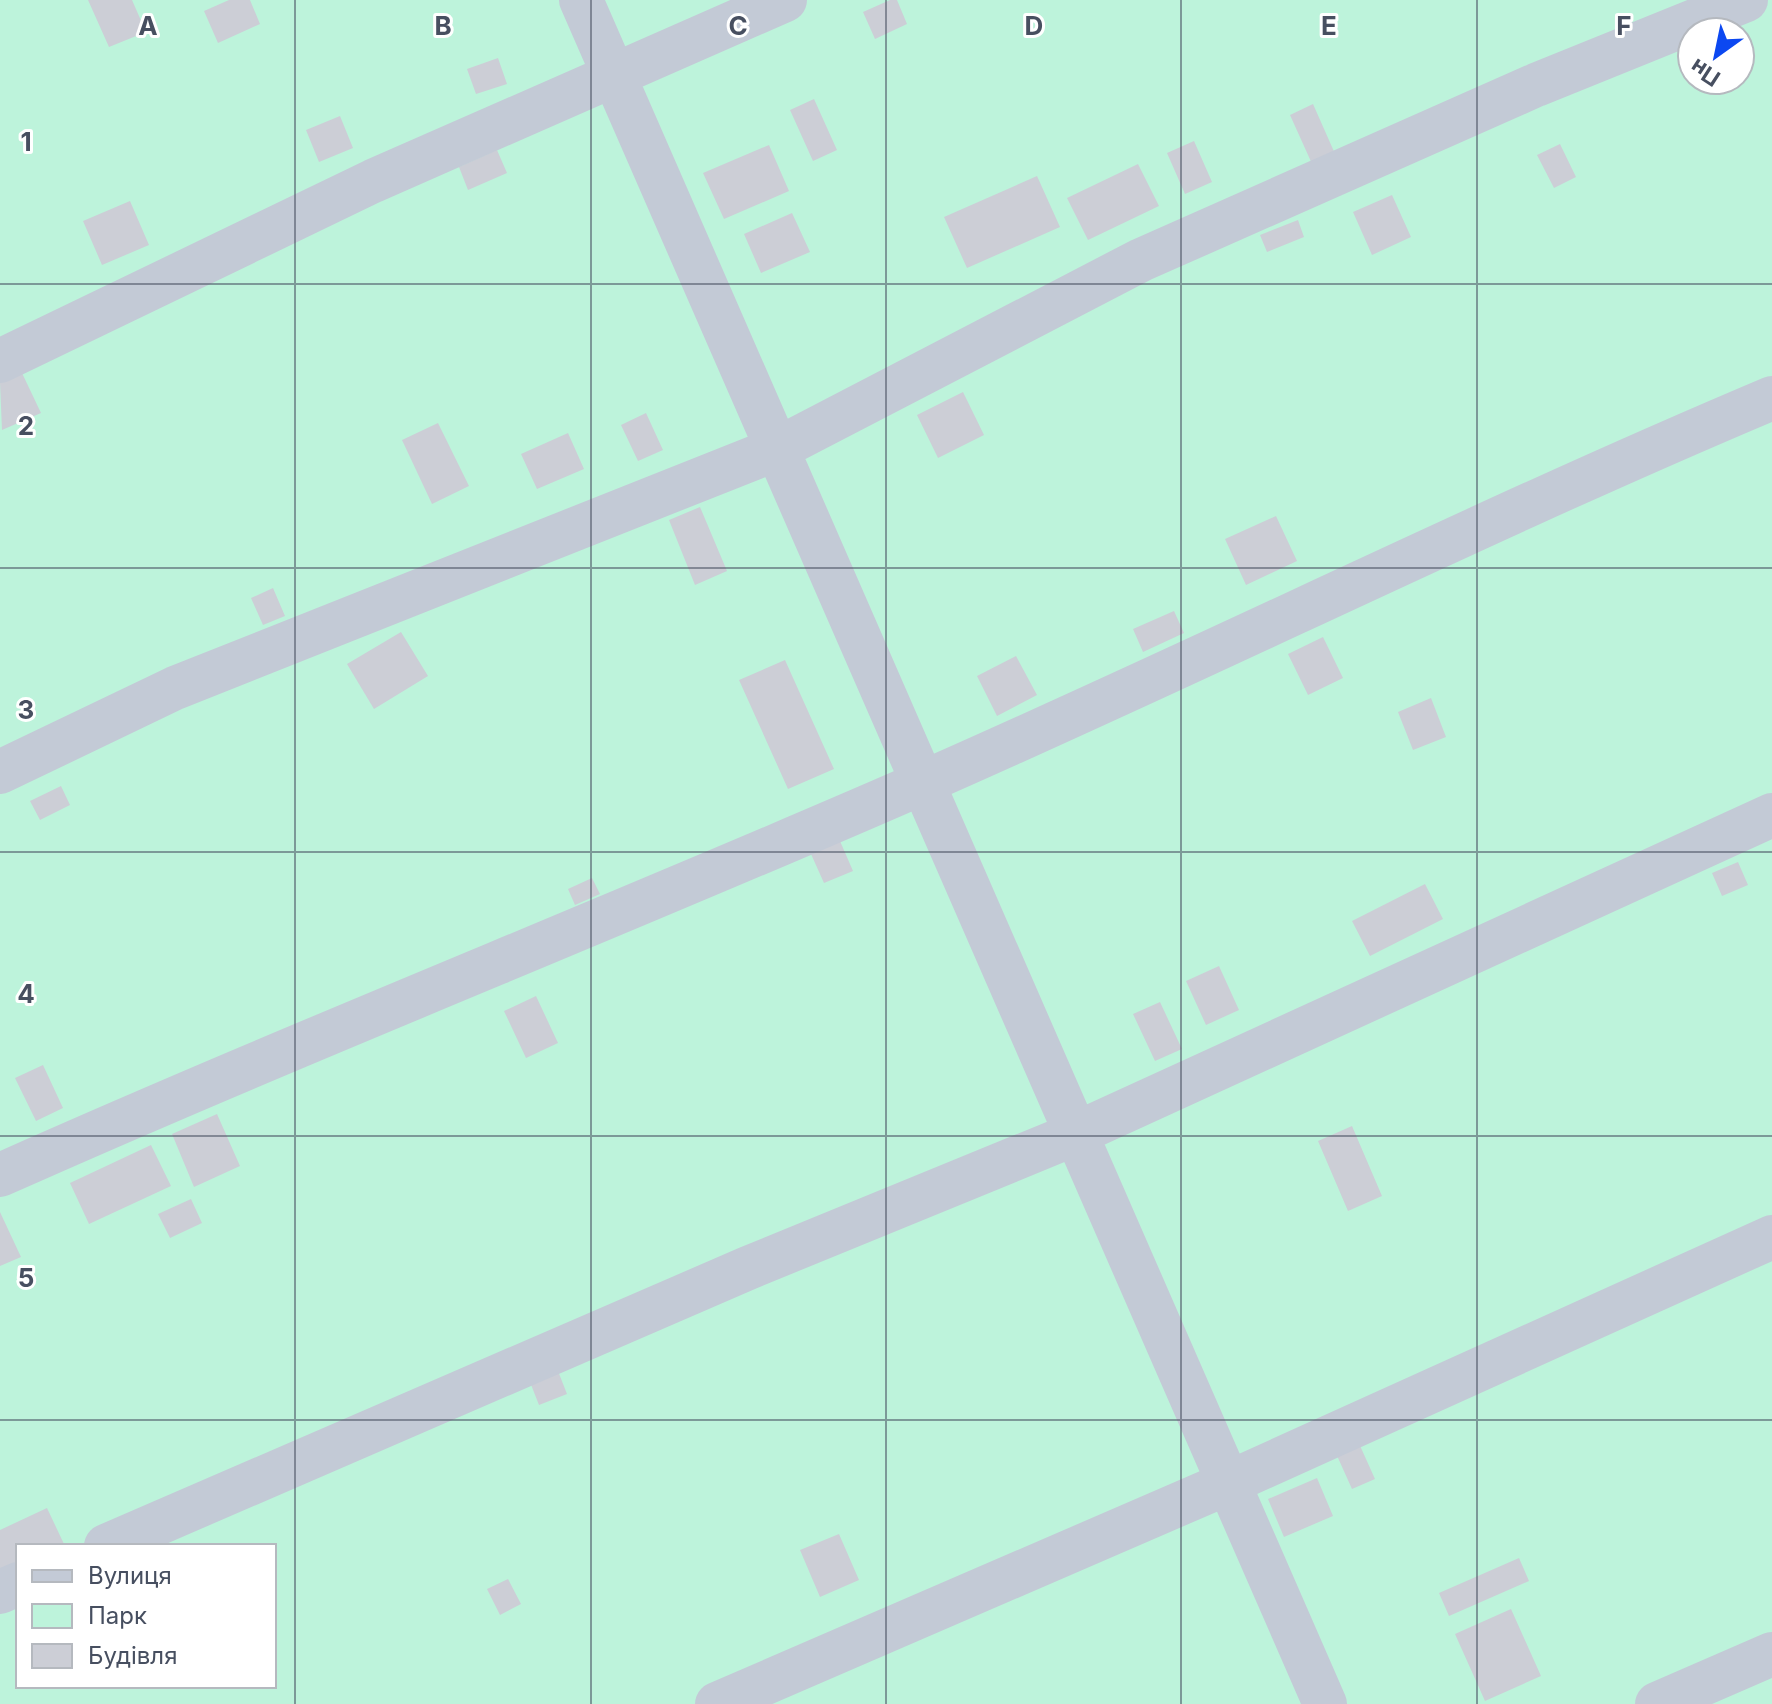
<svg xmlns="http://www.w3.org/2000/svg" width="1772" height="1704" font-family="Inter,sans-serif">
<rect width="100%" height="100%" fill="#f3f1f0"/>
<path fill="#bdf3db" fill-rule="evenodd" d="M0,0H1772V1704H0ZM1692,32H1740V80H1692ZM18,1546H274V1686H18Z"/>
<path fill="#ccced6" d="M88,0H132L146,32L109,47Z
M229,0H250L260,24L218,43L204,11Z
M890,0H897L907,24L875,39L863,12Z
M498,58L507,84L476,94L467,69Z
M814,99L837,150L813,161L790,110Z
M1313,104L1336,156L1313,166L1290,115Z
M340,116L353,148L319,162L306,130Z
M1194,141L1212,182L1185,194L1167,153Z
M1560,144L1576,177L1554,188L1537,155Z
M769,145L789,191L724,219L703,173Z
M497,150L507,173L468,190L459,167Z
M1138,164L1159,206L1088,240L1067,198Z
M1037,176L1060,227L967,268L944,217Z
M1392,195L1411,237L1372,255L1353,212Z
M130,201L149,245L102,265L83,221Z
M792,213L810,252L761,273L744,234Z
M1298,220L1304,237L1267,252L1260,235Z
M22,373L41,413L2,430L0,383Z
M963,392L984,435L938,458L917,415Z
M646,413L663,450L638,461L621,425Z
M438,423L469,486L432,504L402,440Z
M568,433L584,469L537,489L521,454Z
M700,507L727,571L695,585L669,520Z
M1276,516L1297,561L1246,585L1225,539Z
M273,588L285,616L263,625L251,598Z
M1174,611L1184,633L1143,652L1133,629Z
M401,632L428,676L374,709L347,664Z
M1323,637L1343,678L1308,695L1288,654Z
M1016,656L1037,695L997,716L977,676Z
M785,660L834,769L788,789L739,680Z
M1431,698L1446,737L1413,750L1398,712Z
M61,786L70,805L40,820L30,801Z
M840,841L853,871L824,883L811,854Z
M1738,862L1748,885L1722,896L1712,873Z
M592,878L600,894L575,905L568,889Z
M1425,884L1443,919L1370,956L1352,921Z
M1219,966L1239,1010L1206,1025L1186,981Z
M536,996L558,1043L526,1058L504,1011Z
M1160,1002L1182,1049L1155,1061L1133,1014Z
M43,1065L63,1108L36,1121L15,1078Z
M217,1114L240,1166L194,1187L172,1134Z
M1352,1126L1382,1196L1348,1211L1318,1141Z
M151,1145L171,1186L89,1224L70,1183Z
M191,1199L202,1223L170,1238L158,1214Z
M0,1212L21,1257L0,1266Z
M558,1371L567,1394L539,1405L530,1382Z
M1357,1439L1375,1479L1352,1489L1334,1449Z
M1317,1478L1333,1516L1284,1537L1268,1499Z
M47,1508L64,1544L18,1546V1565L0,1573V1530Z
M839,1534L859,1580L820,1597L800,1550Z
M1519,1558L1529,1581L1449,1616L1439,1593Z
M508,1579L521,1604L500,1615L487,1589Z
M1511,1609L1541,1676L1485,1701L1455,1634Z"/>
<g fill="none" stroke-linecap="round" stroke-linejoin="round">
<path stroke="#c3cad6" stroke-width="44" d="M581,0L1325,1704
M0,361L373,181L785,0
M0,772L175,688L779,448L1141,260L1536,85L1746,0
M0,1175C305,1039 616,917 922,783C1207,658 1485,519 1772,398
M106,1546L748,1268L1075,1134L1772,815
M0,1592L18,1584
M717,1704L1228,1483L1772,1237
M1657,1704L1772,1654"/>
</g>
<path fill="none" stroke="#474f60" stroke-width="2" stroke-opacity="0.55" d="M295,0V1704M591,0V1704M886,0V1704M1181,0V1704M1477,0V1704M0,284H1772M0,568H1772M0,852H1772M0,1136H1772M0,1420H1772"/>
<g font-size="26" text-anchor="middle" font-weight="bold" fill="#474f60" stroke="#fff" stroke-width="6" stroke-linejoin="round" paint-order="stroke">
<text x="148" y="35">A</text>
<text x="443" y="35">B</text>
<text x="738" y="35">C</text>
<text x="1034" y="35">D</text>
<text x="1329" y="35">E</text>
<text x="1624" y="35">F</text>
<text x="26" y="151">1</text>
<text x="26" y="435">2</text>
<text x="26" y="719">3</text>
<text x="26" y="1003">4</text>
<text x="26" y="1287">5</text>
</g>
<rect x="16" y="1544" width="260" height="144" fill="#ffffff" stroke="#b5b9bf" stroke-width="2"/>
<rect x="32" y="1570" width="40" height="12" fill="#c3cad6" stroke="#b5b9bf" stroke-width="2"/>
<text x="88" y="1584" font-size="24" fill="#474f60">Вулиця</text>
<rect x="32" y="1604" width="40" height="24" fill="#bdf3db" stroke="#b5b9bf" stroke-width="2"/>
<text x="88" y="1624" font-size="24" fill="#474f60">Парк</text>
<rect x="32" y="1644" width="40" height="24" fill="#ccced6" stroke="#b5b9bf" stroke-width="2"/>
<text x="88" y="1664" font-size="24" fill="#474f60">Будівля</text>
<g transform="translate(1716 56) rotate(213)"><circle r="38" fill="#ffffff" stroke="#b5b9bf" stroke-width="2"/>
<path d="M0-6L14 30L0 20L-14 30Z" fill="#0c48f1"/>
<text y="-12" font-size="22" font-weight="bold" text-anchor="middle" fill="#474f60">Пн</text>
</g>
</svg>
